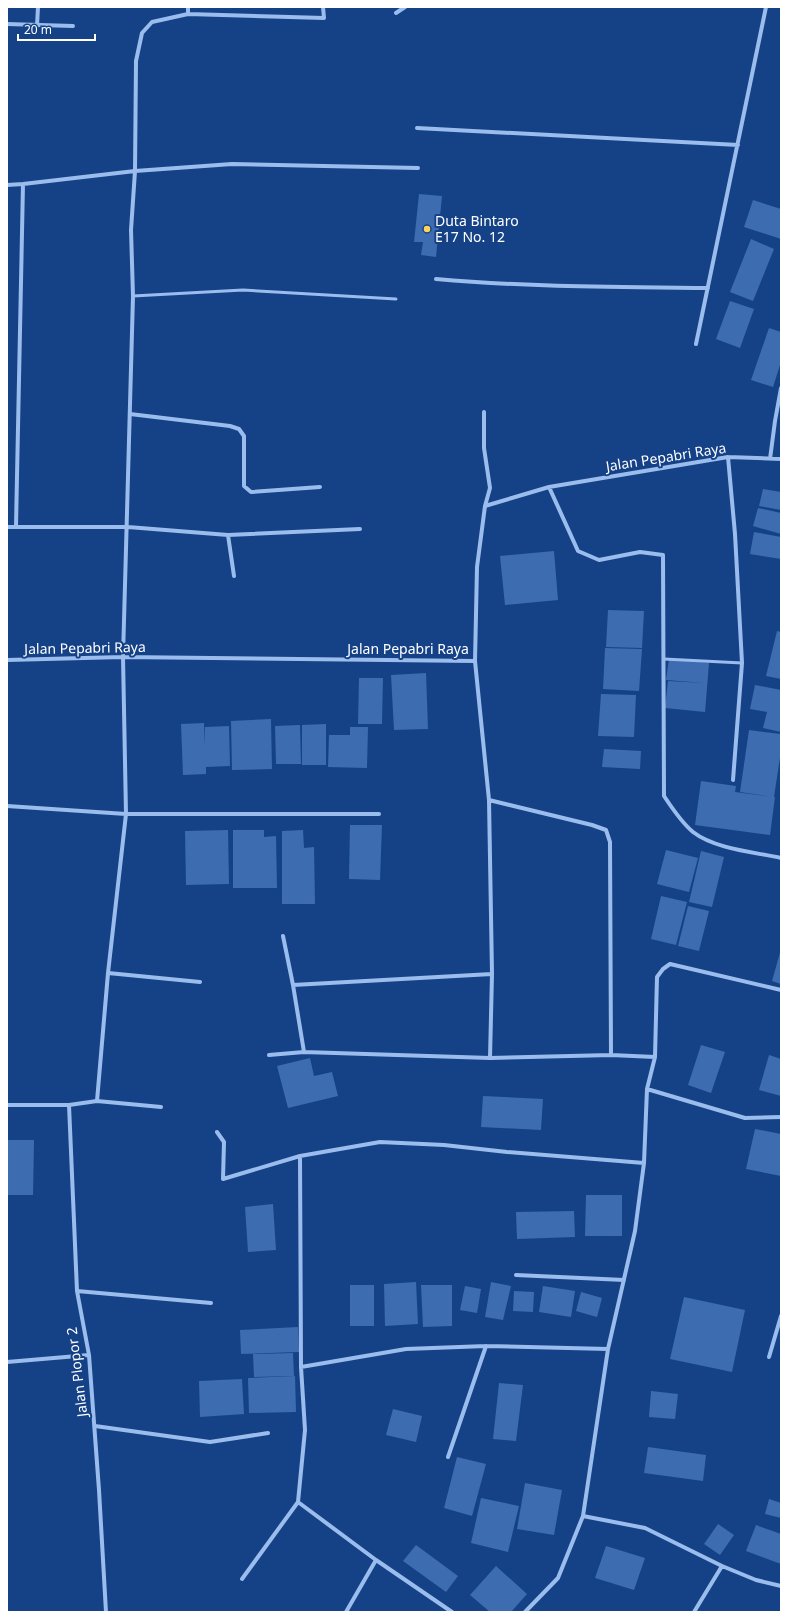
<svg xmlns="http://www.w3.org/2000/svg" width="788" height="1619" font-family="'Noto Sans',sans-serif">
<rect width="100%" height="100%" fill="#154287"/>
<path fill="#3d6cb1" d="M419,194L442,196L436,257L421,255L423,242H414Z
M753,200L781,209V239L744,227Z
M751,239L774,249L753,301L730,292Z
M730,301L754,309L740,348L716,339Z
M769,328L781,332V362L773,387L751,380Z
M763,489L781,492V510L759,506Z
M758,508L781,513V534L753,526Z
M754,532L781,537V559L750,554Z
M554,551L558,600L505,605L500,556Z
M608,610L644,611L642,648L606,647Z
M777,631L781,632V679L766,676Z
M605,648L642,649L639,691L603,689Z
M669,659L709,663L705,712L665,708L668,681L705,683L666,680Z
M426,673L428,729L394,730L391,675Z
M359,678H383L382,724H358Z
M755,685L781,690V732L763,728L767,712L750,709Z
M601,694L636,695L634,737L598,736Z
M271,719L272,769L232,770L231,721Z
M204,723L205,746V727L229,726L230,766L206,767V774L183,775L181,724Z
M326,724V765H302V725Z
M300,725L301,764H276L275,726Z
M350,727H368L367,768L328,767L329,735H350Z
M749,730L781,734V751L774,797L740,792Z
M604,749L641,751L640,769L602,767Z
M701,781L736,786L735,792L775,797L770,835L695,825Z
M350,825H382L380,880L349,879Z
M228,830L229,884L186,885L185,831Z
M233,830H264V837L276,836L277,888H233Z
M303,830L304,848L314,847L315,904H282V831Z
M666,850L698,858L689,892L657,884Z
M701,851L724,857L712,907L689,902Z
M661,896L687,902L676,945L651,939Z
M688,906L709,911L699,951L678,946Z
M781,949V984L772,981Z
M701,1045L725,1052L711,1093L688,1085Z
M769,1055L781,1059V1096L759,1090Z
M310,1058L314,1076L332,1072L338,1096L288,1108L277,1066Z
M483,1096L543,1099L541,1130L481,1127Z
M755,1129L781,1134V1176L746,1169Z
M7,1140H34L33,1195H7Z
M586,1195H622V1236H585Z
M273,1204L276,1250L248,1252L245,1207Z
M574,1211L575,1237L517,1239L516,1212Z
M416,1282L418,1324L385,1326L384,1284Z
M491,1282L511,1286L503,1320L485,1317Z
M350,1285H374V1326H350Z
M421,1285H452V1326L423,1327Z
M465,1286L481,1289L477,1313L460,1310Z
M543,1286L575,1291L571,1317L539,1312Z
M514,1291L534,1292L533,1312L513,1311Z
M581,1292L602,1298L597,1317L576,1311Z
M684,1297L745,1310L732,1372L670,1359Z
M298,1327L299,1352L241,1354L240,1330Z
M293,1353L294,1376L254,1377L253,1354Z
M295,1376L296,1412L249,1413L248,1378Z
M242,1379L244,1414L200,1417L199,1381Z
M499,1383L523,1385L516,1441L493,1439Z
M651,1391L678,1394L675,1419L649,1417Z
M393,1409L422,1416L416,1442L386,1435Z
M648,1447L706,1455L703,1481L644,1473Z
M457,1457L486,1464L472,1516L444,1508Z
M525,1483L562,1490L554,1535L517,1529Z
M481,1498L519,1506L508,1552L471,1543Z
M769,1499L781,1503V1518L765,1514Z
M718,1524L734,1535L720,1555L704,1544Z
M756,1525L781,1534V1564L746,1551Z
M416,1545L458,1576L446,1592L403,1561Z
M606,1546L645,1558L634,1590L595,1578Z
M496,1566L527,1594L511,1612H490L470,1595Z"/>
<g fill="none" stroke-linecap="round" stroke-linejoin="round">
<path stroke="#9bbdee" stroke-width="3" d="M133,296L243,290L396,299
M664,659L742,663"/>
<path stroke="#9bbdee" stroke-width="4" d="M188,7V14
M396,13L405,7
M7,24L73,26
M37,26L38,7
M417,128L738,145
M7,185L23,184L135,171L232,164L418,168
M436,279C527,287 617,287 708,288
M696,344L766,7
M484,412V448L490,488L485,506
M130,414L230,426L239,429L244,436V486L251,492L320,487
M728,457L735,534L742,663L733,780
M770,459L775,421L781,388
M549,487L578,551L599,560L640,552L663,555L664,796C672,808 681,822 693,832C715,849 754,852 781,858
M16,526L23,184
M7,527H128L228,535L360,529
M228,535L234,576
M7,660L123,657L475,661L477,567L485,506L549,487L728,457L781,459
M475,661L489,800L492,974L490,1058L611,1055L655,1057
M489,800L592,825L606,830L610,842L611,1055
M7,806L126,814H379
M283,936L293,985
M108,973L200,982
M269,1055L304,1052
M490,1058L304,1052L293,985L492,974
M647,1089L655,1057L657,977L663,969L670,964L781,990
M97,1101L108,973L126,814L123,657L133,296L131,230L135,171L136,61L142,33L152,22L188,14L324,18L323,7
M7,1105H69L97,1101L161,1107
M69,1105L77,1291L89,1355L99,1490L106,1612
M217,1132L224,1142L223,1179L300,1156L380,1142L444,1145L507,1152L644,1163
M516,1275L624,1280
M77,1291L211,1303
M769,1357L781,1316
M7,1362L89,1355
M301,1367L406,1349L486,1346L608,1349
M95,1426L210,1442L268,1433
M448,1457L486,1346
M298,1502L376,1560L452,1612
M583,1516L645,1528L722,1566L756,1580L781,1586
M242,1579L298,1502L305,1430L301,1367L300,1156
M346,1612L376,1560
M525,1612L558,1578L583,1516L608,1349L635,1231L644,1163L647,1089L745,1118L781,1117
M694,1612L722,1566"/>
</g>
<circle fill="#ffd558" stroke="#154287" stroke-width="1.5" cx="427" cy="229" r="4"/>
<g text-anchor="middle" stroke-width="4" stroke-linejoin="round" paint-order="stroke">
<g font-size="14" fill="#fff" stroke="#154287" text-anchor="start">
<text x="435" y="226">Duta Bintaro<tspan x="435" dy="16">E17 No. 12</tspan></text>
</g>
<g font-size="14" fill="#fff" stroke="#154287">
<text transform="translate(666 457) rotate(-9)" y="5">Jalan Pepabri Raya</text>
<text transform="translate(85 648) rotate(-1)" y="5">Jalan Pepabri Raya</text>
<text x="408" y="654">Jalan Pepabri Raya</text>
<text transform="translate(77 1372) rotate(-97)" y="5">Jalan Plopor 2</text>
</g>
</g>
<rect width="788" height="1619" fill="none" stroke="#ffffff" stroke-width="16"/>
<path d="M18 34v6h77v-6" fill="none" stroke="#ffffff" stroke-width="2"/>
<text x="24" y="34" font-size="12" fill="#ffffff" stroke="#154287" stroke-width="3" paint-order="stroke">20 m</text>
</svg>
